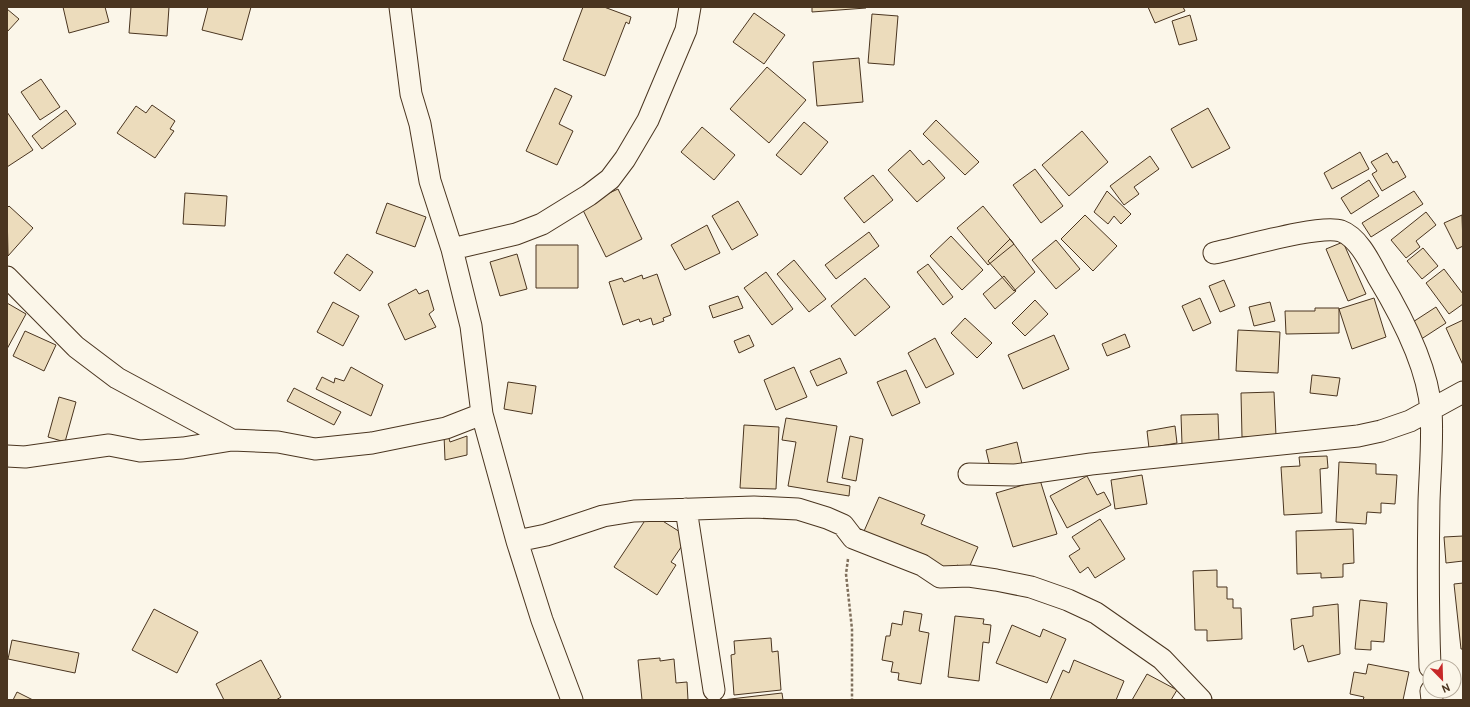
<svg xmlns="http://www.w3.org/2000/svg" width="1470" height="707" font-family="Overpass,sans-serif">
<rect width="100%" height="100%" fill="#fbf6e9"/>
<path fill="#ecdcbc" stroke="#4a3520" d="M63,7H105L109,22L69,33Z
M131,7H169L167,36L129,33Z
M208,7H251L242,40L202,30Z
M583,7H604L631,17L629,24L626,22L605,76L563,60Z
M812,7H866V8L812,12Z
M1148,7H1183L1185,11L1155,23Z
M7,9L19,19L7,32Z
M754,13L785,35L764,64L733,42Z
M872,14L898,16L894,65L868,63Z
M1190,15L1197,40L1179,45L1172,21Z
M859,58L863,102L817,106L813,62Z
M767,67L806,100L769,143L730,109Z
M41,79L60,107L40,120L21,92Z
M555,88L572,96L559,124L573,131L557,165L526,151Z
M152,105L175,121L170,129L174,131L155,158L117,133L136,106L146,113Z
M1208,108L1230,148L1192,168L1171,129Z
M66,110L76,124L42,149L32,136Z
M7,112L33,150L7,167Z
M936,120L979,162L965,175L923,134Z
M804,122L828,142L801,175L776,155Z
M702,127L735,155L714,180L681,152Z
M1082,131L1108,162L1069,196L1042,165Z
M910,150L923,165L929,160L945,178L917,202L888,170Z
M1360,152L1369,169L1332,189L1324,173Z
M1387,153L1393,163L1397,161L1406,177L1382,191L1372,174L1377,171L1371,162Z
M1150,156L1159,169L1134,187L1139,194L1124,205L1110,186Z
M1035,169L1063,206L1041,223L1013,185Z
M873,175L893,200L864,223L844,198Z
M1369,180L1379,196L1351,214L1341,198Z
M618,189L642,239L606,257L581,206Z
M1107,191L1131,214L1121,224L1114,216L1108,224L1094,212Z
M1414,191L1423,204L1371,237L1362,223Z
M185,193L227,196L225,226L183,224Z
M738,201L758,235L732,250L712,216Z
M387,203L426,217L415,247L376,233Z
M9,206L33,228L8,256L7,208Z
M983,206L1014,244L988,265L957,228Z
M1426,212L1436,225L1416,241L1420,247L1406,258L1391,240Z
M1085,215L1117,246L1093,271L1061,239Z
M1462,215L1463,246L1457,249L1444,223Z
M707,225L720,253L685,270L671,245Z
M869,232L879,246L836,279L825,265Z
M951,236L983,270L962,290L930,256Z
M1010,239L1035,272L1014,291L988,261Z
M1056,240L1080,269L1056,289L1032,260Z
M1343,242L1366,294L1348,301L1326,249Z
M536,245H578V288H536Z
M1423,248L1438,266L1422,279L1407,261Z
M347,254L373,272L360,291L334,273Z
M517,254L527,289L500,296L490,262Z
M794,260L826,299L809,312L777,274Z
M928,264L953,297L943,305L917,272Z
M1444,269L1463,294V304L1449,314L1426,283Z
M766,272L793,309L772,325L744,288Z
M657,274L671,315L663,318L664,321L653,325L651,318L640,322L639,319L623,325L609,282L622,278L624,282L642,275L643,279Z
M1004,276L1016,291L995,309L983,294Z
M865,278L890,307L855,336L831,306Z
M1224,280L1235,306L1220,312L1209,286Z
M416,289L419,294L428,290L434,310L429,314L436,327L405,340L388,304Z
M738,296L743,308L713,318L709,306Z
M1200,298L1211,323L1193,331L1182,306Z
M1374,298L1386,337L1352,349L1339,309Z
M1035,300L1048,314L1025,336L1012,323Z
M333,302L359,316L343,346L317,332Z
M1270,302L1275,321L1254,326L1249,307Z
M7,303L26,314L7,349Z
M1436,307L1446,323L1409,347L1399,331Z
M1315,308H1339V333L1286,334L1285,311H1315Z
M965,318L992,343L977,358L951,333Z
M1463,320V365L1446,328Z
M1238,330L1280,332L1278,373L1236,371Z
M25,331L56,345L44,371L13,356Z
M1125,334L1130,347L1107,356L1102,344Z
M749,335L754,346L739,353L734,341Z
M1054,335L1069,369L1023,389L1008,355Z
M935,338L954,374L926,388L908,353Z
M840,358L847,373L817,386L810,371Z
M351,367L383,385L371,416L316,389L322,377L334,383L335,378L344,381Z
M794,367L807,397L776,410L764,380Z
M906,370L920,403L892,416L877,382Z
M1312,375L1340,378L1337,396L1310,393Z
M508,382L536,386L532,414L504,409Z
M294,388L341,412L334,425L287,401Z
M1274,392L1276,436L1242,437L1241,393Z
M59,397L76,402L65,442L48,437Z
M1218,414L1219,442L1182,444L1181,415Z
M786,418L837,426L827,482L850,486L849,496L788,486L796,442L782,440Z
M744,425L779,427L776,489L740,488Z
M1175,426L1177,443L1149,448L1147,431Z
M444,435H448L450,442L467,436V455L445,460Z
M850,436L863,439L856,481L842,478Z
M1017,442L1022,464L991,471L986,450Z
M1327,456L1328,468L1320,469L1322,513L1284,515L1281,467L1300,466L1299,457Z
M1339,462L1376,464V474L1397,475L1395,504L1381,503V513L1367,512L1366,524L1336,522Z
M1142,475L1147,504L1115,509L1111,480Z
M1087,476L1097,495L1104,492L1111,505L1067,528L1050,496Z
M1040,480L1057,534L1013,547L996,493Z
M879,497L925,515L921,524L978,547L968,570L957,565L952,575L861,538Z
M650,513L688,537L671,562L676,565L657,595L614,567Z
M1100,519L1125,559L1095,578L1088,567L1080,573L1069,556L1080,549L1072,537Z
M1353,529L1354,563L1343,564V577L1321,578V573L1297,574L1296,531Z
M1463,536V561L1446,563L1444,537Z
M1217,570V587H1227V599H1233V608H1241L1242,639L1207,641V630H1195L1193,571Z
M1463,583V649H1461L1454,584Z
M1360,600L1387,603L1384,642L1371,641V650L1355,649Z
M1338,604L1340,654L1308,662L1303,645L1294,650L1291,619L1313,616V607Z
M154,609L198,632L177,673L132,650Z
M904,611L922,614L919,631L929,633L921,684L898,680L899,673L891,672L893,662L882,660L886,636H890L892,623L902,625Z
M955,616L984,619L983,624L991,625L989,643L983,642L979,681L948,677Z
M1012,625L1040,637L1043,629L1066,639L1047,683L996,663Z
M771,638L772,652L778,651L781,690L734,695L731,655L735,654L734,641Z
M12,640L79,653L75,673L8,659Z
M660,658V661L674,659L676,683L687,682L688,700H642L638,660Z
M261,660L281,697L276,700H224L216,684Z
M1074,660L1124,681L1116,700H1050L1063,670L1069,673Z
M1368,664L1409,672L1403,700H1363L1364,697L1350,694L1354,672L1366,674Z
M1147,674L1177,690L1171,700H1132Z
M17,692L33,700H13Z
M782,693L783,700H722Z"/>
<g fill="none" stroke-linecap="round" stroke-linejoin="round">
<g stroke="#4a3520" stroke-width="23">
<path id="minor" d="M400,7L411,94L420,124L430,181L452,249L471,326L482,414L517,541L542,620L572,700
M452,249L516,234L542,224L589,195L610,179L625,159L648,120L686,30L690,7
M1214,253C1240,248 1319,224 1341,231C1358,237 1370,262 1378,277C1401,315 1428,366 1431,411C1433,440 1430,471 1429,501C1428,557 1428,612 1430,667
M7,277L76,347L117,378L232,440
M7,456L25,457L109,445L140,451L183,448L232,440L278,442L315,449L372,443L446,428L482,414
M969,474L1015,475L1091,464L1358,436L1381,431L1410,421L1463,392
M686,509L714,690
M517,541L546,535L603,516L634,511L754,507L798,509L827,518L843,525L853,538L922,565L940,577L969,576L996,580L1031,587L1068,600L1096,613L1162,659L1201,700
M1431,691L1432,700"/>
</g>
<path stroke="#7f6f5c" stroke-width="2.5" stroke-dasharray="3 2" stroke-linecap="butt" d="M848,559L846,574L852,629V700"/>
<use href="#minor" stroke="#fbf6e9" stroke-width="21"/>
</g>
<rect width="1470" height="707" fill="none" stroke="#4a3520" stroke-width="16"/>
<g transform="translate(1442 679) rotate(157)"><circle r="19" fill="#fbf6e9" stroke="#b4a999"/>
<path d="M0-3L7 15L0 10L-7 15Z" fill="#c62828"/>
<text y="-6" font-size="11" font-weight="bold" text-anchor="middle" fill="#4a3520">N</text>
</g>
</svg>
